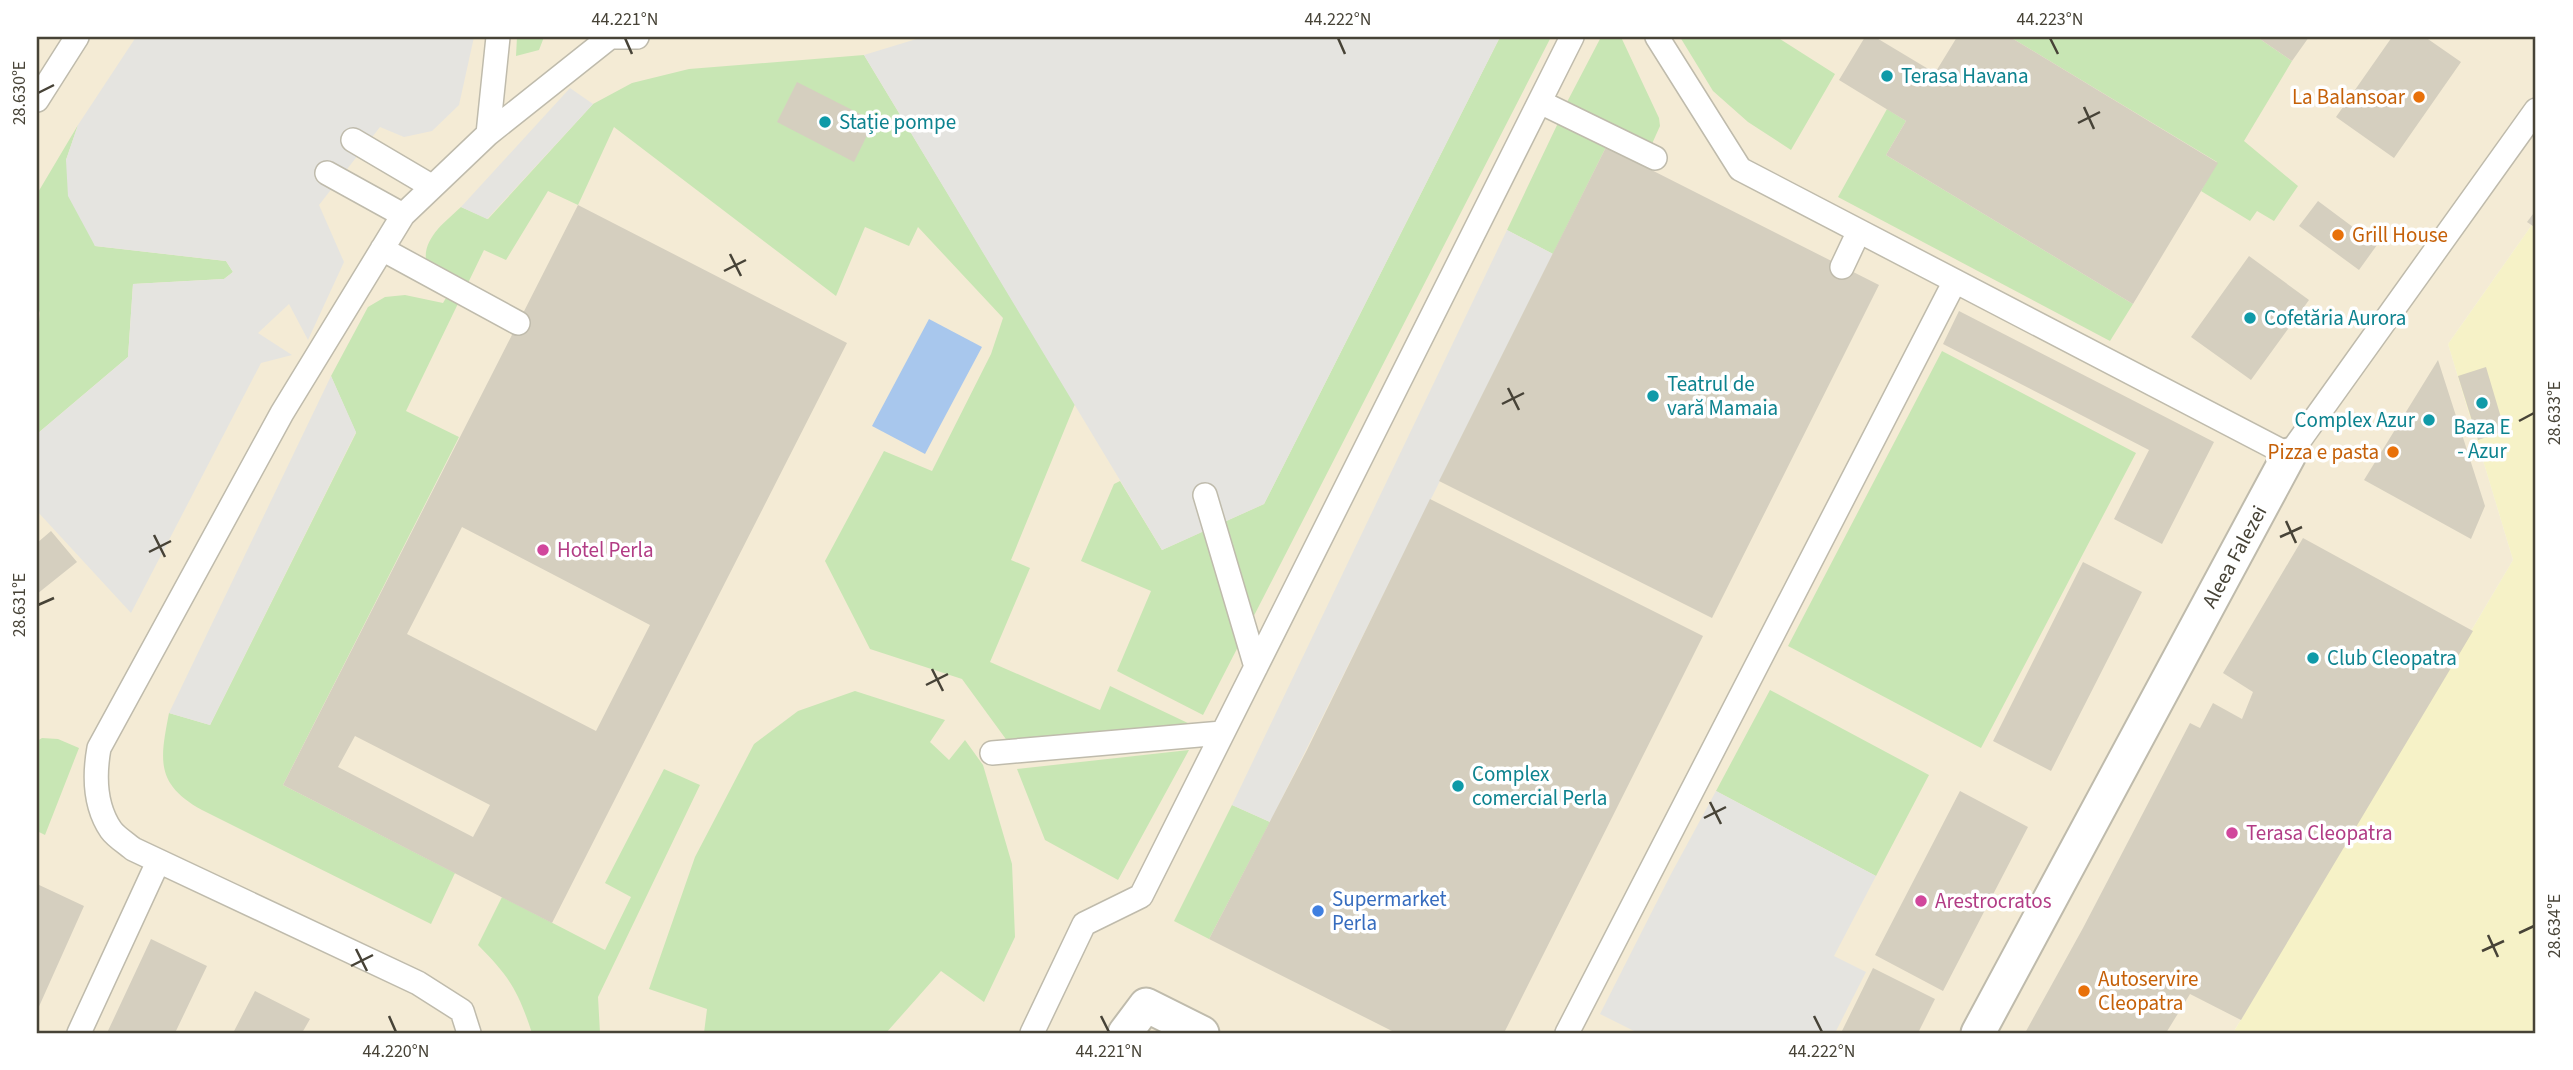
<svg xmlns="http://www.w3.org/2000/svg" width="2573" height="1070" font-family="'Source Sans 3',sans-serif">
<rect width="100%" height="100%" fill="#f4f2e9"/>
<path fill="#f4ebd5" d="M37,37H2536V219L2448,344L2513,560L2233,1033H37Z"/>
<path fill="#c8e6b4" d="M517,37H544L539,50L516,56Z
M1500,37H1551L1203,715L1117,671L1151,591L1081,561L1114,484L1120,481L1162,550L1264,504Z
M1601,37H1621L1659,118L1660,126L1651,146L1566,104Z
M1680,37H1777L1835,74L1791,150L1748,122L1713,91Z
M2010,37H2257L2292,61L2244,141L2298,186L2274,221L2257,211L2250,221L2201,191L2217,162Z
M864,55L1075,404L1011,560L1030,568L990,662L1100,710L1110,686L1192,725L1008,742L962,679L870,649L825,561L884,451L932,471L991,354L1003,318L918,227L909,246L865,227L836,296L614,127L578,205L548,191L506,260L484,250L406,411L459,437L283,785L455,873L431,924L202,810C155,784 160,760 169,713L210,725L356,433L331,376L368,307L385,297L405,295L443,303L456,281L426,261C423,238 445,222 461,207L488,219L593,104L632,83L689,69Z
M1887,109L1906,121L1886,155L2133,304L2110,341L1838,197Z
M1558,123L1606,147L1553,254L1507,230Z
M78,125L66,160L95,246L226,261L233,272L224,279L133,284L128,357L37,434V340L40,313L37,306V194Z
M1942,351L2136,453L1981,748L1788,646Z
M1770,690L1929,775L1876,876L1716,791Z
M855,691L945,720L930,742L949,760L965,740L983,765L1012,864L1015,937L984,1002L941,971L886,1033H704L707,1009L649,989L695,857L754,744L798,711Z
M42,738L58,739L79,748L45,835L37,831V741Z
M1189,750L1118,880L1045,840L1017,769Z
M664,769L700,785L598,997L600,1033H532C518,991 510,977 478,945L502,897L605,950L631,897L605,883Z
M1232,805L1270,822L1209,939L1174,921Z"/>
<path fill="#f6f2c7" d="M2536,219V1033H2233L2513,560L2448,344Z"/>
<path fill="#e5e4e0" d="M136,37H474L459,105L432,131L404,137L380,127L319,205L344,262L308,340L289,304L258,333L292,355L261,363L131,613L37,511V434L128,357L133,284L224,279L233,272L226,261L95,246L68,196L66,160L78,125Z
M923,37H1500L1264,504L1162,550L864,55Z
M570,88L593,104L487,219L461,207Z
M1507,230L1553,254L1270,822L1232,805Z
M331,376L356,432L210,725L169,713Z
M1716,791L1876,876L1834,956L1866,972L1835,1033H1638L1600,1014L1671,874Z"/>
<path fill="#a8c7ed" d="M929,319L982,347L925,454L872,426Z"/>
<path fill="#d5cfbf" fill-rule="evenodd" d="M1865,37H1875L1935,73L1957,37H2010L2218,163L2133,304L1886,155L1906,121L1839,80Z
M2257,37H2309L2292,61Z
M2392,37H2425L2461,62L2394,158L2336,117Z
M797,82L874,121L854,162L777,122Z
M1606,147L1879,285L1712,618L1439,481Z
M2318,201L2377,245L2359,270L2299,226Z
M578,205L847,343L552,923L283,785ZM462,527L650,625L596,731L407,634ZM355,736L490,805L473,837L338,767Z
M2536,210V228L2527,222Z
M2249,256L2309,300L2251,380L2191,337Z
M1959,311L2214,442L2162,544L2114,519L2149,450L1943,344Z
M2438,360L2485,506L2471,539L2364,480Z
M2486,367L2505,431L2478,440L2458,376Z
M1430,499L1703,636L1504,1033H1396L1209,939L1307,750Z
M51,531L77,562L37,594V543Z
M2303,538L2473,631L2241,1020L2190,994L2166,1033H2025L2083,928L2190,723L2200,728L2213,703L2242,719L2253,692L2223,673Z
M2083,562L2142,592L2051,771L1993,741Z
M1960,791L2028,827L1943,991L1875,955Z
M37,884L84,906L37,1011Z
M151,939L207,966L175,1033H107Z
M1873,968L1935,999L1918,1033H1841Z
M255,991L310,1019L302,1033H233Z"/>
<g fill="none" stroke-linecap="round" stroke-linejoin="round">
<g stroke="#bfbbac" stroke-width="26">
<path id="service" d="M1657,37L1740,169L2289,455L2536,110
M37,100L77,37
M1540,102L1655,158
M488,134L498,37
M353,140L431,186
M327,173L403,215
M382,249L518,323
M1842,267L1859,231
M1205,495L1256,667
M992,753L1222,733
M79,1033L158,862
M469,1033L462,1011L418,983L133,849C126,843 116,837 111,830C94,805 94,776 99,748L282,413L403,215L488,134L610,37H637
M1032,1033L1084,924L1141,896L1572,37
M1567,1033L1955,281"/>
</g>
<g stroke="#bfbbac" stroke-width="37">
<g id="pedestrian">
<path d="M1125,1033L1146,1005L1202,1033"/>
<path id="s1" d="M1978,1033L2289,455"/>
</g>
</g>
<use href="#service" stroke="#fff" stroke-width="23"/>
<use href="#pedestrian" stroke="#fff" stroke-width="33"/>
</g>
<path fill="none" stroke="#474337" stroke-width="2.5" d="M625,38L632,54M1338,38L1345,54M2050,38L2058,54M38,93L54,85M2084,107L2094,129M2078,123L2100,112M730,254L741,276M724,271L746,260M1508,388L1519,410M1502,404L1524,393M2519,421L2534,413M2286,521L2296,543M154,535L165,557M2280,537L2302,527M149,552L171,541M38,605L54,598M932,669L943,691M926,685L948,674M1710,802L1721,824M1704,818L1726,807M2519,933L2534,926M2488,935L2498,957M356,949L367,971M2482,951L2504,941M351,966L373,955M389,1016L396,1032M1101,1016L1109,1032M1814,1016L1822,1032"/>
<g fill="#0f9aa8" stroke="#fff" stroke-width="2.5">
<circle cx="1887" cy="76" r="7"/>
<circle cx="825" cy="122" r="7"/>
<circle cx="2250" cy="318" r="7"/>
<circle cx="1653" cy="396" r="7"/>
<circle cx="2482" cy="403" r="7"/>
<circle cx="2429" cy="420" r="7"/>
<circle cx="2313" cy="658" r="7"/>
<circle cx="1458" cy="786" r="7"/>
</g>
<g fill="#e8710a" stroke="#fff" stroke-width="2.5">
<circle cx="2419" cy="97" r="7"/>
<circle cx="2338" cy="235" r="7"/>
<circle cx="2393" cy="452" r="7"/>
<circle cx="2084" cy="991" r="7"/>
</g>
<g fill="#d1479c" stroke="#fff" stroke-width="2.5">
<circle cx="543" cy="550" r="7"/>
<circle cx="2232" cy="833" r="7"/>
<circle cx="1921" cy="901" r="7"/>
</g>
<circle fill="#3f7fe0" stroke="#fff" stroke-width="2.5" cx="1318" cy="911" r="7"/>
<g text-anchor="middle" stroke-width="7" stroke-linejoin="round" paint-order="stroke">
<g font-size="21" fill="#0d838f" stroke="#fff" text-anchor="start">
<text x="1901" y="83">Terasa Havana</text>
<text x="839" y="129">Stație pompe</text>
<text x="2264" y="325">Cofetăria Aurora</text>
<text x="1667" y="391">Teatrul de<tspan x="1667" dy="24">vară Mamaia</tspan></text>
<text x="2415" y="427" text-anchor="end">Complex Azur</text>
<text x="2482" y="434" text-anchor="middle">Baza E<tspan x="2482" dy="24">- Azur</tspan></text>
<text x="2327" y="665">Club Cleopatra</text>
<text x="1472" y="781">Complex<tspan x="1472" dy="24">comercial Perla</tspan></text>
</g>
<g font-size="21" fill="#c56008" stroke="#fff" text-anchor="end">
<text x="2405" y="104">La Balansoar</text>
<text x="2352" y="242" text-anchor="start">Grill House</text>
<text x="2379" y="459">Pizza e pasta</text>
<text x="2098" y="986" text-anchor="start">Autoservire<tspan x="2098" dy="24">Cleopatra</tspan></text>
</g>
<g font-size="21" fill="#b23c85" stroke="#fff" text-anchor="start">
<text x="557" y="557">Hotel Perla</text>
<text x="2246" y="840">Terasa Cleopatra</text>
<text x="1935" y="908">Arestrocratos</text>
</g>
<g font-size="21" fill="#474337" stroke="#fff">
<text dy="7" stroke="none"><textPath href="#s1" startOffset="541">Aleea Falezei</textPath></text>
</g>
<g font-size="21" fill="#366cbe" stroke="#fff" text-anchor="start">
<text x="1332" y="906">Supermarket<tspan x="1332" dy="24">Perla</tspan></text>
</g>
</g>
<rect width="2573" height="1070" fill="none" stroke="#ffffff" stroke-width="77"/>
<rect x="38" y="38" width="2496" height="994" fill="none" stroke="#474337" stroke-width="2.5"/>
<g font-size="18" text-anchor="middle" fill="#474337">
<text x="625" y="25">44.221°N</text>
<text x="1338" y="25">44.222°N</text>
<text x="2050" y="25">44.223°N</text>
<text transform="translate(19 93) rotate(-90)" y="6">28.630°E</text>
<text transform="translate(2554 413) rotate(-90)" y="6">28.633°E</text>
<text transform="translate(19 605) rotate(-90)" y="6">28.631°E</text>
<text transform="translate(2554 926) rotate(-90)" y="6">28.634°E</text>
<text x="396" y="1057">44.220°N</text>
<text x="1109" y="1057">44.221°N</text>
<text x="1822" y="1057">44.222°N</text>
</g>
</svg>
